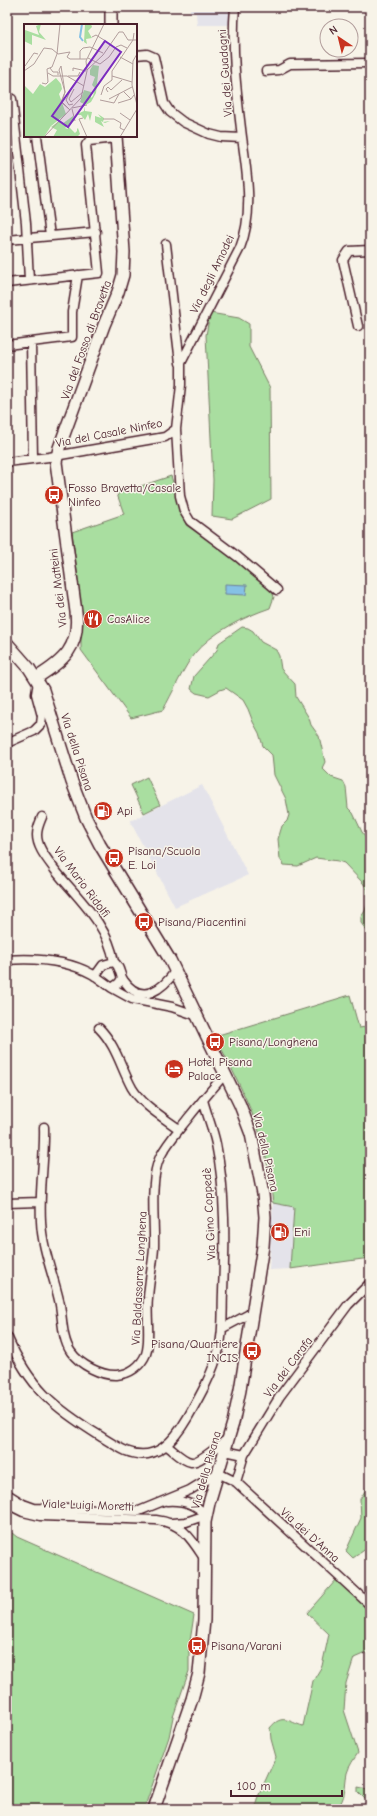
<svg xmlns="http://www.w3.org/2000/svg" width="377" height="1816" font-family="'Comic Neue',sans-serif">
<rect width="100%" height="100%" fill="#f7f3e8"/>
<filter id="ink" filterUnits="userSpaceOnUse"><feTurbulence type="fractalNoise" baseFrequency=".025" numOctaves="2"/><feDisplacementMap in="SourceGraphic" scale="8" xChannelSelector="R" yChannelSelector="G"/><feConvolveMatrix kernelMatrix="1 2 1 2 8 2 1 2 1" color-interpolation-filters="sRGB"/></filter>
<g filter="url(#ink)">
<path fill="#e4e3ea" d="M190,7H233L230,25H197L196,13L190,12Z
M273,7H370V10H273Z
M202,785L248,875L175,907L130,821Z
M273,1203L294,1207L290,1269L269,1270Z"/>
<path fill="#a9dea0" stroke="#7a7e66" d="M210,313L239,318L249,324V347L270,388L271,499L232,519L212,516L213,480L206,335Z
M171,476L186,525L258,575L272,591L274,597L270,608C244,617 212,632 194,654C184,667 172,694 163,710L131,718L81,650V606L72,532L124,514L117,494Z
M242,627L248,628L253,631L261,642L276,650L279,656L281,669L295,684L296,697L309,718L311,725L319,736L325,762L322,768L331,777L343,781L346,787L348,808L353,813L362,832L370,842V935L361,923V917L365,911L367,904V889L363,883L344,863L338,861L316,858L298,866L284,865L280,859L278,839L282,826L287,821L289,815L286,799L274,775L272,755L263,746L259,733L253,722L248,709L243,700L226,688L220,690L209,696L196,693L191,689L194,676L217,650L219,643Z
M147,777L160,805L144,813L131,785Z
M350,995L359,1028L366,1027L370,1044V1258L290,1269L294,1207L273,1203C270,1180 267,1156 260,1134C248,1100 231,1067 215,1036Z
M370,1483V1546L353,1558L346,1551L361,1518L360,1499Z
M7,1529L17,1537L194,1615L189,1648V1671L173,1717L169,1737L144,1809H7Z
M337,1579L370,1609V1651L354,1658L346,1683L344,1710L358,1753C354,1759 349,1766 347,1773C344,1787 347,1798 336,1809H255L257,1799L276,1757L271,1739L270,1728C282,1713 289,1722 303,1726L313,1681L322,1666L329,1634L307,1613Z
M358,1787L367,1789L370,1793V1804L358,1792Z"/>
<path fill="#85c1e5" stroke="#6d809b" d="M225,584L247,585L246,595L225,594Z"/>
<g fill="none" stroke-linecap="round" stroke-linejoin="round">
<g stroke="#4a1f2b" stroke-width="11">
<path id="street" d="M235,7C231,50 237,95 242,137C247,174 254,213 240,248L181,363V385L176,429L180,496L184,511L190,521L238,557L277,590
M136,55L147,54L154,57L164,103L170,112L183,122L209,134L221,137L242,138
M266,71L279,70L290,64L370,63
M12,99L26,223L29,280
M37,136L50,236
M7,240L96,232
M166,244L180,363
M7,283L99,273L86,145L89,141L116,138
M358,326L343,260L349,251L370,250
M31,342L33,458
M7,345L72,337V312L78,275
M7,462L49,457L165,437L176,429
M7,743L34,731L41,724L42,716L36,694L38,682
M42,817C40,822 37,828 37,835C37,848 48,860 55,870C78,899 108,924 114,962
M7,960C35,958 66,960 92,974C99,978 105,983 112,988L119,983L122,978
M95,976L103,965L114,962C121,967 119,975 124,981C142,1006 163,989 176,970
M112,988L132,999L172,1007L198,1016
M99,1028C116,1045 121,1068 132,1088C142,1105 163,1117 179,1129
M44,1127C45,1158 39,1189 41,1221C42,1248 53,1274 59,1300C63,1316 61,1338 71,1352C80,1365 102,1376 117,1375C130,1374 141,1366 146,1354C151,1340 146,1314 148,1298C149,1281 153,1264 154,1248C155,1222 149,1180 160,1157C167,1143 179,1130 189,1117C201,1102 213,1088 225,1074
M7,1203L40,1202
M223,1328L253,1312
M7,1336C29,1387 53,1407 100,1436C108,1441 117,1447 126,1451C156,1463 174,1441 188,1417C200,1396 213,1373 219,1349C224,1329 222,1311 223,1292C225,1243 226,1192 216,1144C213,1129 207,1115 203,1100
M167,1446C173,1450 183,1461 191,1462C200,1463 221,1443 229,1438
M225,1451L244,1455L280,1396L348,1305L370,1283
M236,1482L370,1605
M7,1494L23,1504L34,1508L139,1511L190,1490L218,1473L236,1482L244,1455
M167,1501C182,1500 196,1504 206,1515L186,1522L172,1523
M7,1504L23,1512L40,1516L156,1520C182,1523 191,1538 204,1558"/>
</g>
<g stroke="#4a1f2b" stroke-width="14">
<path id="secondary" d="M111,7V25
M7,643L29,668L43,690L72,782L86,818L100,845L170,960L240,1105L251,1134L263,1194L265,1217L263,1246L240,1390L233,1423L209,1503L205,1522L204,1620L199,1673L192,1699L154,1809
M36,678C64,661 80,647 76,612L56,462L59,448L104,325L118,292L123,275L124,252L116,136"/>
</g>
<use href="#street" stroke="#f7f3e8" stroke-width="8"/>
<use href="#secondary" stroke="#f7f3e8" stroke-width="11"/>
</g>
</g>
<defs>
<g id="bus-disc" transform="scale(1)"><circle r="9.5" fill="#c8321e" stroke="#f7f3e8"/><path d="M-5-6H5V4H4V6H2V4H-2V6H-4V4H-5ZM-3.5-4V0h7V-4ZM-3.5 1.2v1.5H-2V1.2ZM2 1.2v1.5H3.5V1.2Z" fill="#fff"/></g>
<g id="restaurant-disc" transform="scale(1)"><circle r="9.5" fill="#c8321e" stroke="#f7f3e8"/><path d="M-5-6h1v4h1v-4h1v4h1v-4h1v5L-1.5 .5V6h-2V.5L-5-1ZM5-6V6H3V1.5H1.5Q1.5-4 5-6Z" fill="#fff"/></g>
<g id="fuel-disc" transform="scale(1)"><circle r="9.5" fill="#c8321e" stroke="#f7f3e8"/><path d="M-5.5-6h7V0h2V4h1.3V-2.5L3-4.5l.8-.8L6-3V5H2.5V1h-1V6h-7ZM-4.2-4.7v3.2H.2V-4.7Z" fill="#fff"/></g>
<g id="hotel-disc" transform="scale(1)"><circle r="9.5" fill="#c8321e" stroke="#f7f3e8"/><path d="M-6-4.5h1.5V1H6V5H4.5V3h-9V5H-6ZM-4 0a1.8 1.8 0 1 1 3.6 0ZM.5 0V-2.5h3Q6-2.5 6 0Z" fill="#fff"/></g>
</defs>
<g fill-rule="evenodd">
<use href="#bus-disc" x="54" y="495"/>
<use href="#restaurant-disc" x="93" y="619"/>
<use href="#fuel-disc" x="103" y="811"/>
<use href="#bus-disc" x="114" y="858"/>
<use href="#bus-disc" x="144" y="922"/>
<use href="#bus-disc" x="215" y="1042"/>
<use href="#hotel-disc" x="174" y="1069"/>
<use href="#fuel-disc" x="280" y="1232"/>
<use href="#bus-disc" x="252" y="1351"/>
<use href="#bus-disc" x="197" y="1646"/>
</g>
<g text-anchor="middle" stroke-width="3" stroke-linejoin="round" paint-order="stroke">
<g font-size="12" fill="#4a1f2b" stroke="#f7f3e8">
<text transform="translate(225 73) rotate(-94)" y="4">Via dei Guadagni</text>
<text transform="translate(212 274) rotate(-64)" y="4">Via degli Amodei</text>
<text transform="translate(86 340) rotate(-70)" y="4">Via del Fosso di Bravetta</text>
<text transform="translate(109 433) rotate(-11)" y="4">Via del Casale Ninfeo</text>
<text transform="translate(58 588) rotate(-97)" y="4">Via dei Matteini</text>
<text transform="translate(77 752) rotate(72)" y="4">Via della Pisana</text>
<text transform="translate(82 882) rotate(53)" y="4">Via Mario Ridolfi</text>
<text transform="translate(266 1152) rotate(77)" y="4">Via della Pisana</text>
<text transform="translate(209 1214) rotate(-93)" y="4">Via Gino Coppedè</text>
<text transform="translate(139 1278) rotate(-87)" y="4">Via Baldassarre Longhena</text>
<text transform="translate(288 1367) rotate(-53)" y="4">Via dei Carafa</text>
<text transform="translate(206 1470) rotate(-74)" y="4">Via della Pisana</text>
<text transform="translate(88 1505) rotate(2)" y="4">Viale Luigi Moretti</text>
<text transform="translate(310 1535) rotate(42)" y="4">Via dei D’Anna</text>
</g>
<g font-size="12" fill="#4a1f2b" stroke="#f7f3e8" text-anchor="start">
<text x="68" y="492">Fosso Bravetta/Casale<tspan x="68" dy="14">Ninfeo</tspan></text>
<text x="107" y="623">CasAlice</text>
<text x="117" y="815">Api</text>
<text x="128" y="855">Pisana/Scuola<tspan x="128" dy="14">E. Loi</tspan></text>
<text x="158" y="926">Pisana/Piacentini</text>
<text x="229" y="1046">Pisana/Longhena</text>
<text x="188" y="1066">Hotel Pisana<tspan x="188" dy="14">Palace</tspan></text>
<text x="294" y="1236">Eni</text>
<text x="238" y="1348" text-anchor="end">Pisana/Quartiere<tspan x="238" dy="14">INCIS</tspan></text>
<text x="211" y="1650">Pisana/Varani</text>
</g>
</g>
<g transform="translate(24 24)">
<rect width="113" height="113" fill="#f7f3e8"/>
<path d="M17,0L15,8L22,16L8,11V21L0,17V1L1,6L15,11L12,2ZM61,0H67L68,3L64,7L68,14L62,15L63,20L60,18ZM69,41L75,42L72,69L67,78L60,82L61,87L68,88L66,97L64,90L61,96L57,91H51L60,87V81H62L56,78L60,66L67,68V74L69,72L71,64L68,61L71,53L66,51V46ZM32,54L37,60L38,65L35,70L42,90L27,102L20,113H0V61L9,70L16,60L21,63ZM74,90L80,94L79,98L86,97L81,99L77,97L80,103L71,98V92L77,94ZM49,92L50,97L41,104L44,105V102L51,109L53,107V105L54,104L56,110L53,113H29L33,106L27,103L35,97L38,100Z" fill="#a9dea0"/>
<path fill="none" stroke="#85c1e5" stroke-width="2" d="M58,0L56,13L59,17"/>
<path fill="none" stroke="#b29e9c" stroke-width="1" d="M68,13L72,11L80,16M33,30L36,0M113,30L109,37L108,61L113,81M96,33L109,40M64,34L76,40M56,35V27L59,24L66,23L79,29M76,40L85,33L92,23L97,21L103,24M1,42L10,29L14,30M37,42L41,68L38,78L46,86L37,78L41,68L35,46ZM26,44L29,48H34V51M63,46L79,31L95,8H99L104,16H113M0,47L10,40L20,24L28,25L34,30L46,28L43,33L46,35H63M49,47V44L62,47M24,49L29,52H43L60,62M44,52H54L56,48M88,52L108,58M18,59L22,60L24,58L23,45L28,43L33,30M48,63L42,76L45,81L49,80M50,65L45,75L47,78L59,68M84,68L82,65L84,63L87,66L98,56M100,68L107,75L110,71M77,71L80,62L88,56V47L109,16L110,9M85,75L108,63M76,76L90,79L95,70M94,79L107,75M48,84L63,81M48,85L51,97M96,89L106,96M59,94L55,95L63,113M79,95H90L97,99L96,104L100,106M20,113L57,74L63,47L62,37L80,0M96,113L113,85"/>
<path fill="#7b2cbf" fill-opacity="0.15" stroke="#7b2cbf" stroke-width="2" d="M81,17L97,28L44,103L28,92Z"/>
<rect width="113" height="113" fill="none" stroke="#4a1f2b" stroke-width="2"/>
</g>
<rect width="377" height="1816" fill="none" stroke="#f7f3e8" stroke-width="24"/>
<rect x="12" y="12" width="353" height="1792" fill="none" stroke="#4a1f2b" stroke-width="1.5" filter="url(#ink)"/>
<g transform="translate(339 38) rotate(325)"><circle r="19" fill="#f7f3e8" stroke="#b29e9c"/>
<path d="M0-3L7 15L0 10L-7 15Z" fill="#c8321e"/>
<text y="-6" font-size="11" font-weight="bold" text-anchor="middle" fill="#4a1f2b">N</text>
</g>
<path d="M231 1790v6h111v-6" fill="none" stroke="#4a1f2b" stroke-width="2"/>
<text x="237" y="1790" font-size="12" fill="#4a1f2b" stroke="#f7f3e8" stroke-width="3" paint-order="stroke">100 m</text>
</svg>
